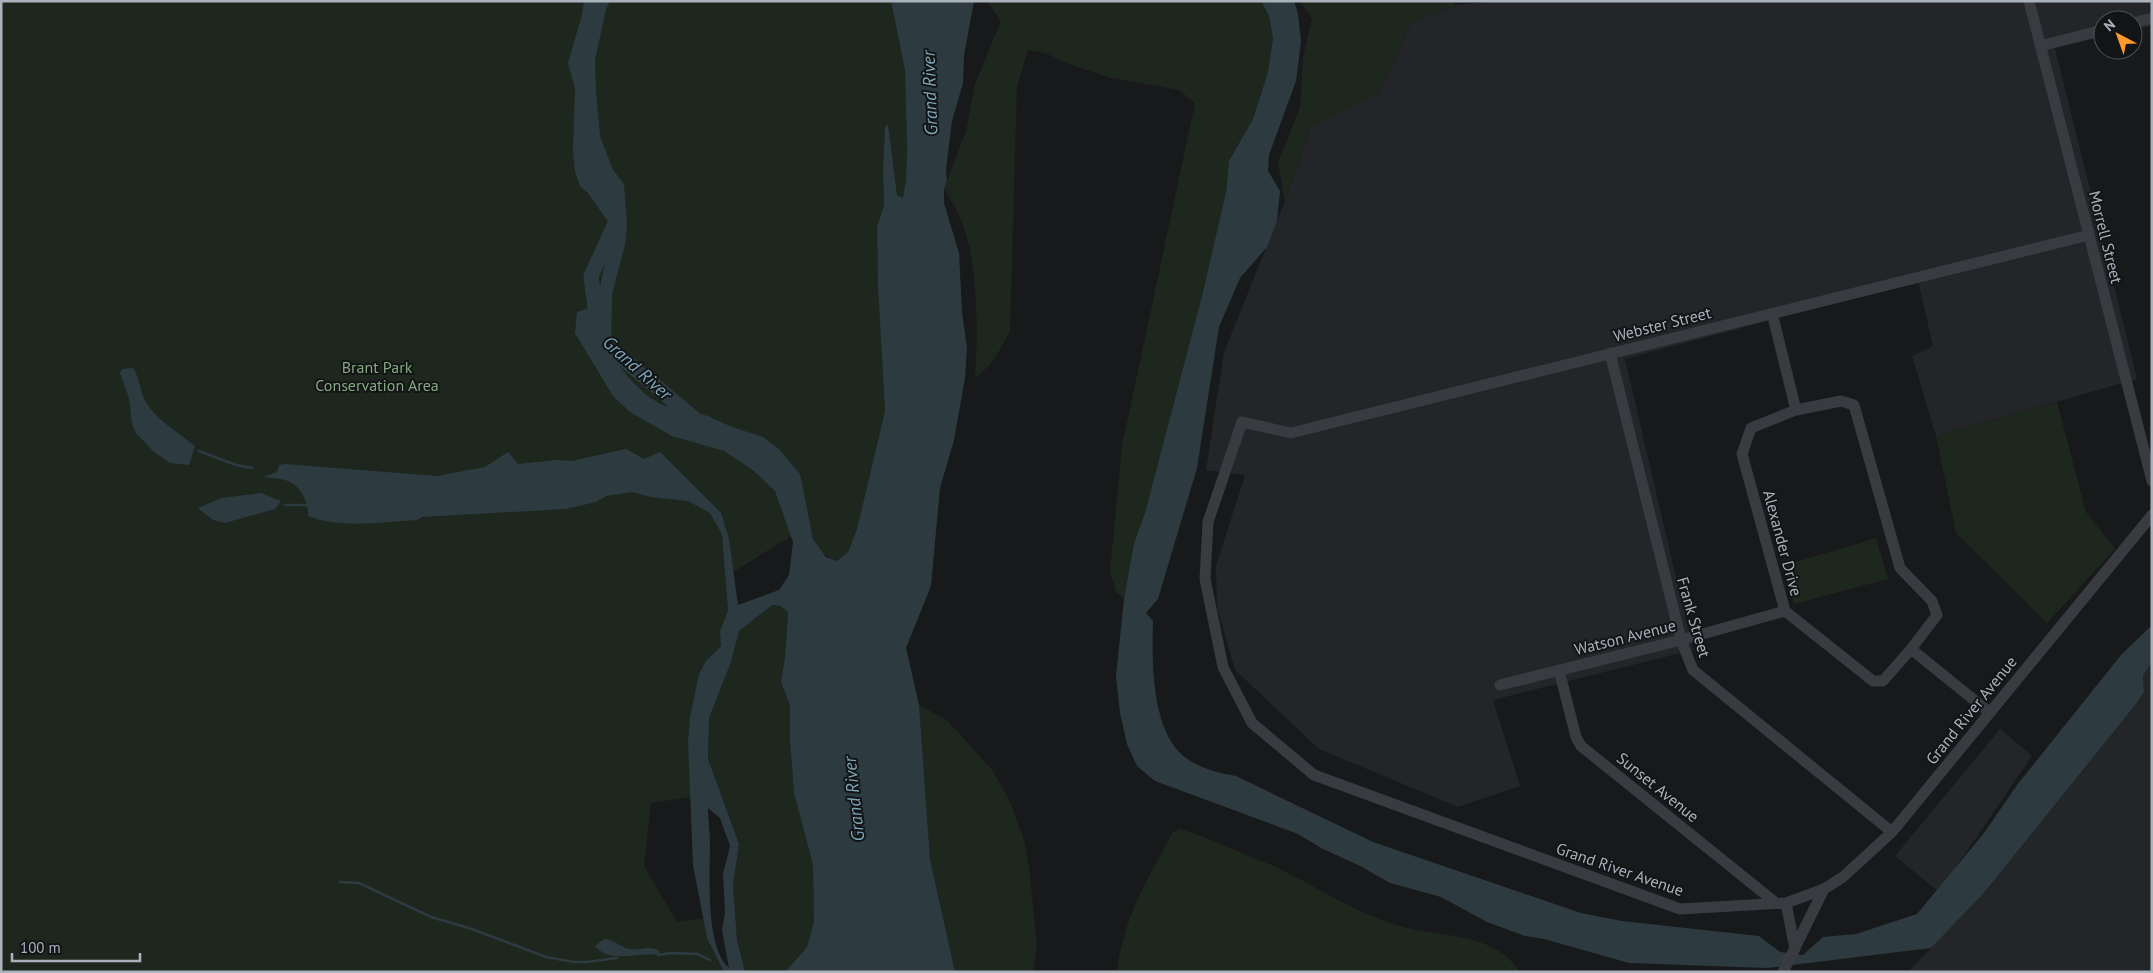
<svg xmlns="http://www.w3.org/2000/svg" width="2153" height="973" font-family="'PT Sans',sans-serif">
<rect width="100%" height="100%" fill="#18191b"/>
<path fill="#242528" d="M1497,1H2152V26L2133,30V20H2103V37L2055,48L2137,379L1936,436L1912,356L1933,346L1918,281L1625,359L1693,650L1493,700L1520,786L1458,807L1319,749L1235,670L1217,607L1216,566L1245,475L1206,470L1224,352L1285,201L1311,126L1379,93L1411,23L1456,5Z
M2152,661V972H1908L1983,894L2136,704L2144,692L2142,676Z
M2000,729L2032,756L1939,892L1895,856Z"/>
<path fill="#1e271e" d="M1,1H891L905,70L907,150L906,180L903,198L897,195L888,125L885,127L883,167L884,206L877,226L878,287L885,411L857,529L848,552L838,561C818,554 815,543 809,525L725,577L728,611L720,631L721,646L706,661L690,717L688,741L691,797L651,803L644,866L677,922L703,918L707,938L724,972H1Z
M987,1H1261L1269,16L1273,38L1268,72L1253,119L1229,161L1226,192L1203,292L1145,513L1134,543L1124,599L1116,592L1110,571L1122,446L1195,103L1179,90L1111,78L1069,64L1045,53L1028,50L1017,87L1010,331C1001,347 992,368 975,377C978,329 979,257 958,213C954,205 949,197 944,189L966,131L975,84L1001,21Z
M1300,1H1452L1456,5L1411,23L1379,93L1311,126L1285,201L1278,163L1300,107L1303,57L1312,19Z
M2057,402L2086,512L2115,549L2047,623L1956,533L1936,436Z
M1876,538L1888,579L1794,604L1782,566Z
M772,605L781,606L788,612L785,657L781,681L790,705V741L794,793L813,865L814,922L807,947L785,972H745L737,940L733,885L739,844L708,759L709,718L731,662L739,631Z
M919,705L947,720L992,770L1009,799L1024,840L1029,867L1037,945L1033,972H955L930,859Z
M1180,829C1202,835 1223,845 1244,854C1258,860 1273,865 1286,872C1323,891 1359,914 1400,926C1441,938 1493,931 1520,972H1117C1123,918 1148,878 1173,832Z"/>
<path fill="#2d3b41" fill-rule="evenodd" d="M584,1H610L606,9L595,60L596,90L600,136L613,170L624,184L627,226L625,245L612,294L611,351L620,367L630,379L646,395L662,405L708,416L732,427L763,437L779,449L800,474L813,539L826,557L837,561L848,552L857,529L885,411L878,287L877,226L884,206L883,167L885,127L888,124L897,195L903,198L906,180L907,150L905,70L891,1H974L964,55L963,83L952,121L946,169L947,180L944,190V203L959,253L962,312L967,348L965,378L954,440L940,488L931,586L906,648L919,705L930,859L955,972H785L807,947L814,922L813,865L794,793L790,741V705L781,682L785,657L788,612L781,606L772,605L739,631L731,662L709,718L708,759L739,844L733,885L737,940L745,972H724L707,938L693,865L688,741L690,717L699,674L706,661L721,646L720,631L728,611L722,534L710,513L688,501L651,497L632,492L606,496L596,502L566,509L422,517L417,520C380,522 343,529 308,516C309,505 302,487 290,482C283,478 271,478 263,477L277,472L279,465L285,464L437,476L485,467L508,452L518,464L557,460L572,461L626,449L644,459L660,452L721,513L729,539L738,605L779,590L789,575L793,542L775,491L754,471L724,451L672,436L630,412L613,396L575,333L577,312L596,306L610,239L609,223L588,193L580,186L575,172L573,150L575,89L568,63L582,15ZM708,808L720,818L730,846L723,874L725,913L722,930L729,968C705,948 710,873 710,843C710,832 708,820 708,808Z
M1261,1H1294L1298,14L1301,42L1296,81L1269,155L1268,171L1280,191L1277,221L1267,247L1240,278L1219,327L1197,468L1158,599L1146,613L1153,621C1152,660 1151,723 1180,753C1195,767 1217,773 1236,776L1373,842L1581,913L1622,921L1759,936L1780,952L1803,955L1823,937L1856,934L1917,914L1984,833L2017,785L2121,655L2152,625V661L2143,676L2144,692L2136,704L1983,894L1931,948L1768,968L1629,963L1544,939L1525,936L1487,922L1441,897L1390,883L1360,866L1321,848L1298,834L1155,781L1137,766L1127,744L1120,713L1116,676L1124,599L1134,543L1145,513L1203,292L1226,192L1229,161L1253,119L1268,72L1273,38L1269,16Z
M133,368C141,380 140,394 147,404C158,421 179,433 195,446L189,465L170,463L153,451L136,433L132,424L129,398L120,373L122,369Z
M261,493L281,501L275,509L225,523L213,520L198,508L222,498Z
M604,939C614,939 620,947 629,949C640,951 651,944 660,952L658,955C638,951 611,965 595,946Z"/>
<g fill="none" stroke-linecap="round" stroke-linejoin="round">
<path stroke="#2d3b41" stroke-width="2.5" d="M199,451L236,465L252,468
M285,505H309
M340,882L359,883L431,917L472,929L546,957L574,962H587L617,958
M658,955L671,953L697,954L710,960"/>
<path stroke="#2d3b41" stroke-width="15" d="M618,217L591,276L599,339L702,425"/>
<path stroke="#393b41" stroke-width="11" d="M2029,1L2152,481
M2133,23L2152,18
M2040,46L2103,30
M2089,235L1291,433L1242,422L1208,522L1205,579L1223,667L1252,723L1314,775L1680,909L1786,903L1800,898L1824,889L1843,877L1892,832L2152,515
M1772,313L1796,410
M1610,353L1681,640L1693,670L1892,832
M1841,401L1854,405L1900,568L1932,601L1937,615L1911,649L1883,681H1873L1785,611L1742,454L1751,428L1796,410Z
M1911,649L1989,712
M1559,670L1576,737L1581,746L1776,903
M1500,685L1681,640L1785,611
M1786,903L1795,949
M1783,972L1824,889"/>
</g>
<g text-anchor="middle" stroke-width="4" stroke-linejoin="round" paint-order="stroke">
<g font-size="16" fill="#aab2bc" stroke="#131416">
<text transform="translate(2106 237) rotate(76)" y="6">Morrell Street</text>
<text transform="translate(1662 324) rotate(-14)" y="6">Webster Street</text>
<text transform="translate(1783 543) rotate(75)" y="6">Alexander Drive</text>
<text transform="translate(1694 617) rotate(74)" y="6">Frank Street</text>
<text transform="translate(1625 637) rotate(-14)" y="6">Watson Avenue</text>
<text transform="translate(1971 710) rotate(-51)" y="6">Grand River Avenue</text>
<text transform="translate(1658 787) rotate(39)" y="6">Sunset Avenue</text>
<text transform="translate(1620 869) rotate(19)" y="6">Grand River Avenue</text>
</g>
<g font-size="16" fill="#82a97f" stroke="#131416">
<text x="377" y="373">Brant Park<tspan x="377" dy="18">Conservation Area</tspan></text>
</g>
<g font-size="18" font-style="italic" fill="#7da7ba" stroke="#131416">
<text transform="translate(930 93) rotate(-92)" y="6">Grand River</text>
<text transform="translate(637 368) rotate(42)" y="6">Grand River</text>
<text transform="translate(854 799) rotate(-96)" y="6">Grand River</text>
</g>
</g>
<rect width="2153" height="973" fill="none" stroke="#aab2bc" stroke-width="5"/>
<g transform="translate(2118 35) rotate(319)"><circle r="24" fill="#131416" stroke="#4f5358"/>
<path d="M0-4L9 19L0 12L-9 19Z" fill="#ff992d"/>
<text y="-8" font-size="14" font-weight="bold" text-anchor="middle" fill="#aab2bc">N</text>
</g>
<path d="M12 953v8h128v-8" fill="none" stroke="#aab2bc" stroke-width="2.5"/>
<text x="20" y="953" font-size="15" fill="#aab2bc" stroke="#131416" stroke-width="4" paint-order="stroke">100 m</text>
</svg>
